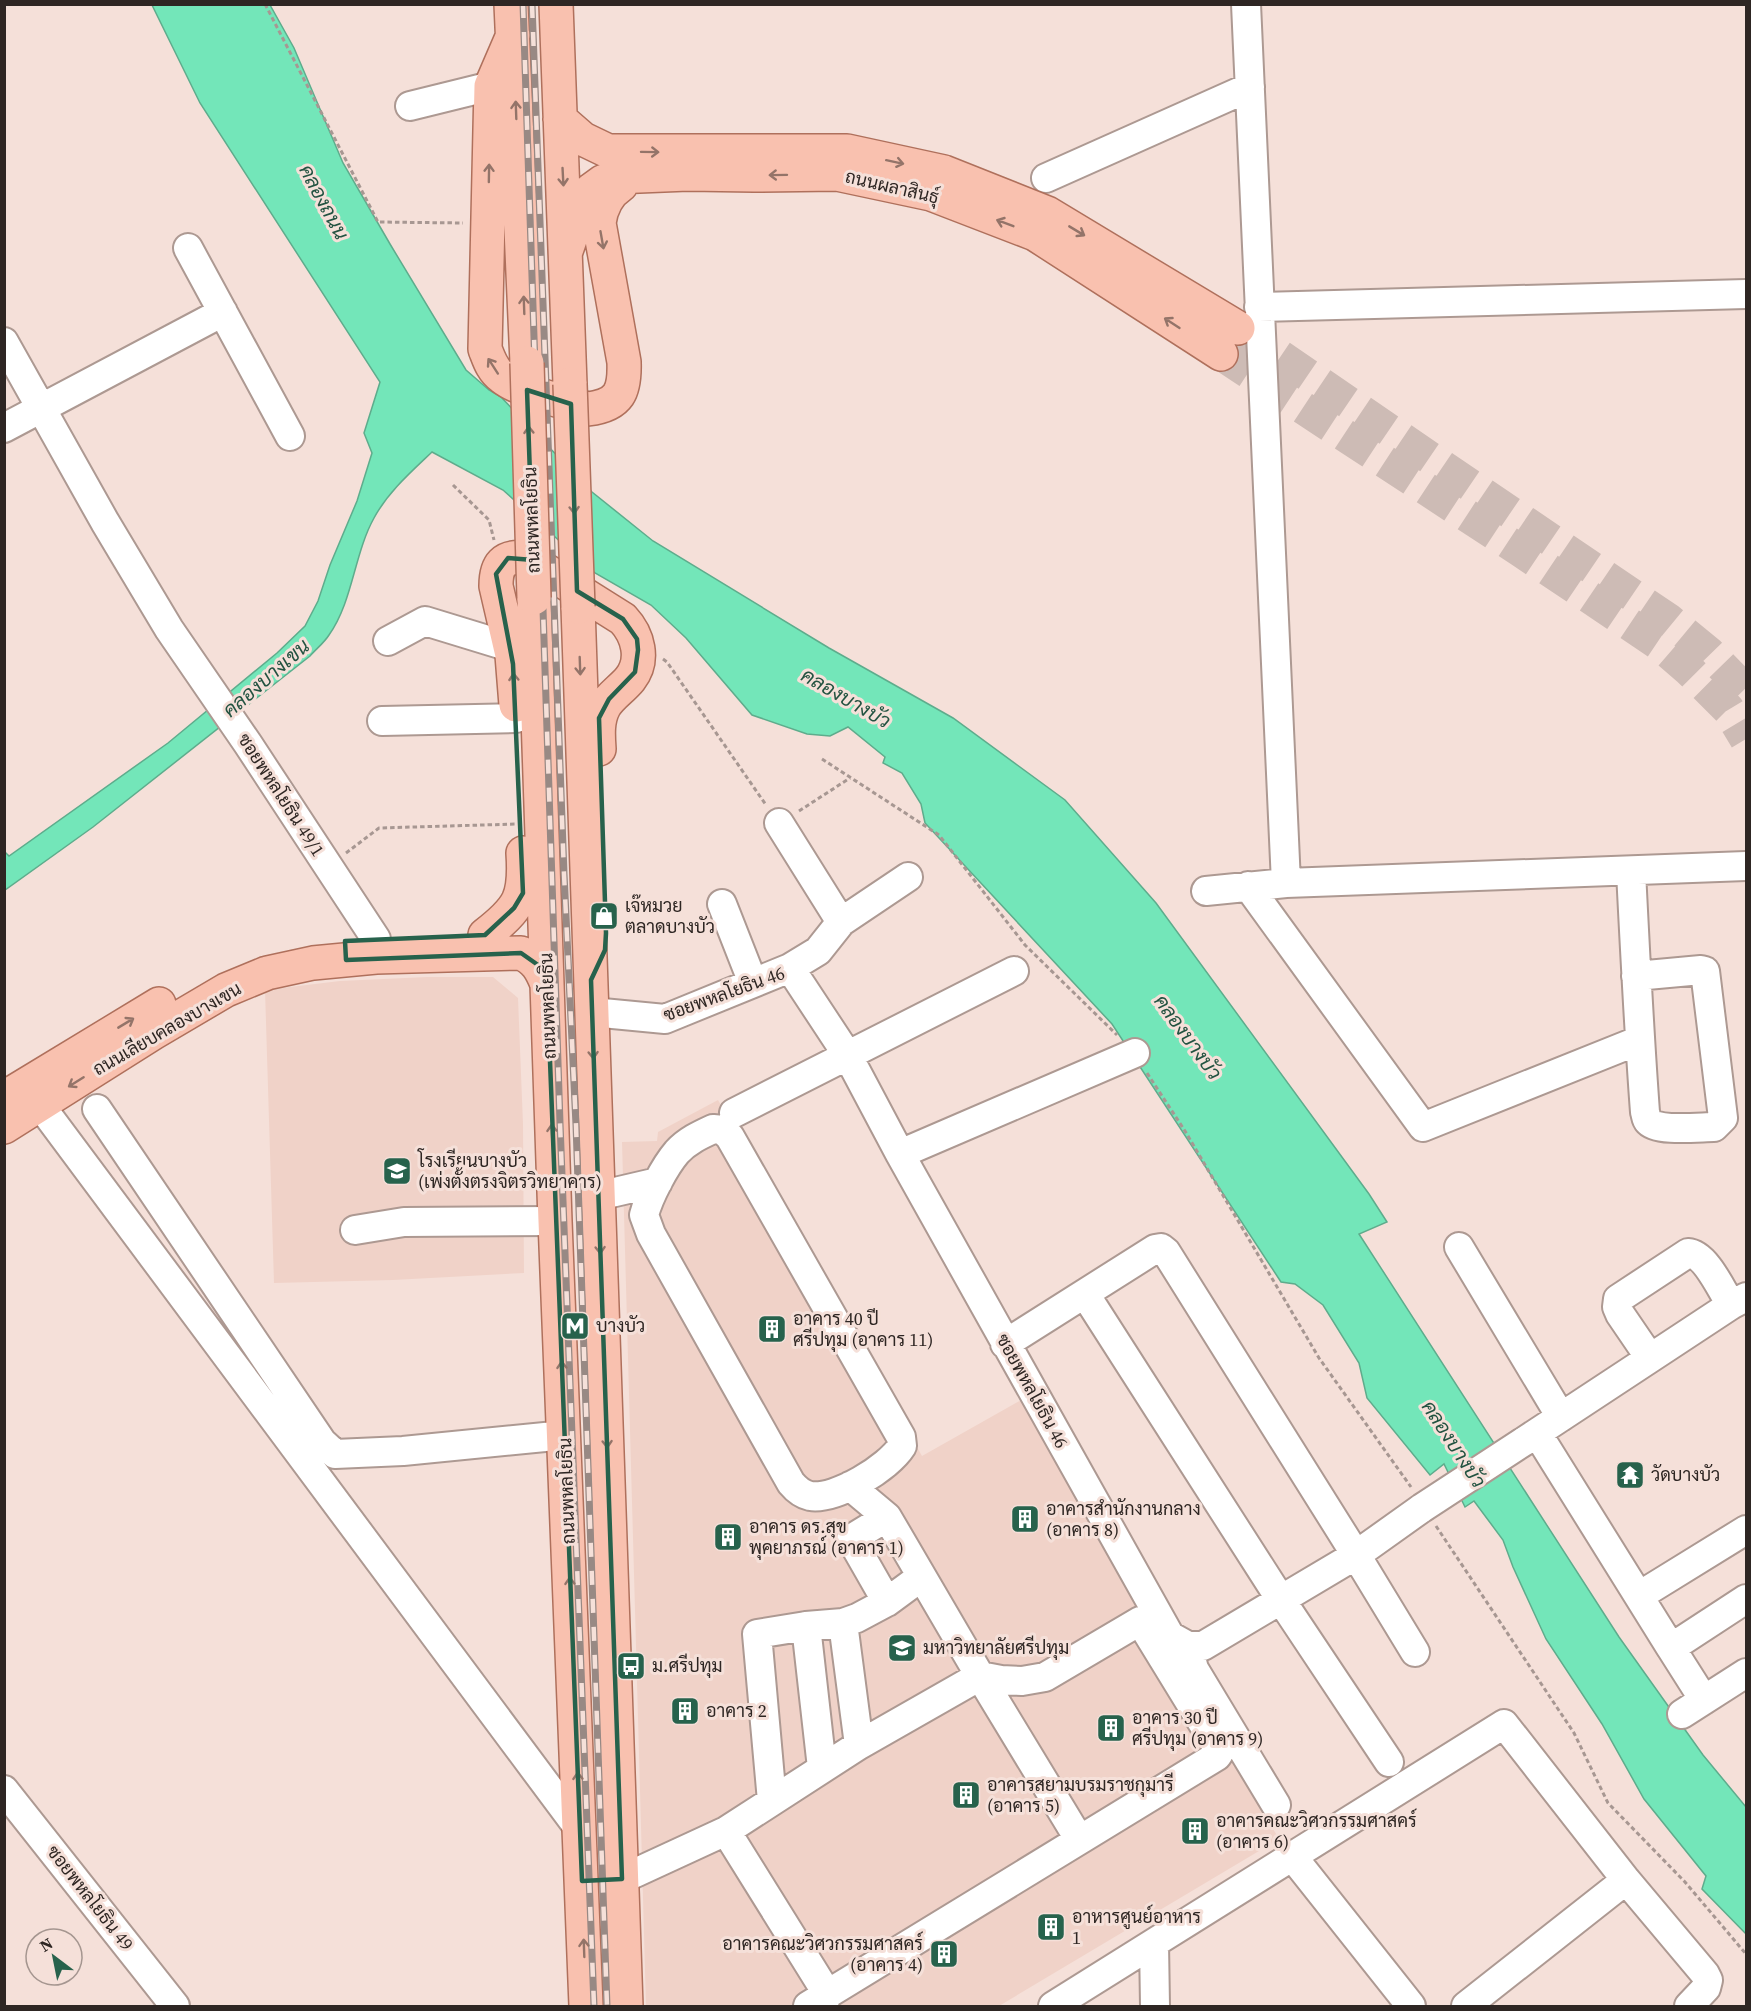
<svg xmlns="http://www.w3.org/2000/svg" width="1751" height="2011" font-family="'Source Serif 4',Sarabun,serif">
<rect width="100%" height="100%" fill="#f5e0d9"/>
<path fill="#f0d2c8" d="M427,977H493L518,998L523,1124L524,1273L393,1280L274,1283L265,990L340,981Z
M718,1100L922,1456L1023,1399L1279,1839L999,2006H646L622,1142L657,1141L658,1132Z"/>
<path fill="#73e6b9" stroke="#5eac8c" stroke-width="1.5" d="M152,5H270L294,48L343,163L390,244L466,370L489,390L501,397L592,492L653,541L829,648L953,718L1065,800L1156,903L1369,1194L1387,1222L1359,1234L1619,1637L1703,1755L1746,1807V1934L1702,1889L1706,1876L1644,1799L1602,1724L1546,1639L1513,1567L1503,1540L1474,1501L1465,1507L1444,1464L1430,1475L1367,1398L1359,1363L1323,1305L1295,1284L1281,1282L1112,1024L925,823L921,804L902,773L883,763L885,757L848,727L830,736L807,734L752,715L686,638L651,605L595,573L503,490L432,452C411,472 388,492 374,518C354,554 353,601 329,635C324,643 316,649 310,656L93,827L5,890L4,851L9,856L168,743L277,653L305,626L318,601L330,565L357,501L372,453L364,433L380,382L200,103Z"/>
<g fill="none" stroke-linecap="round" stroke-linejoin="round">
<path stroke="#cdbbb5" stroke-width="33" stroke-dasharray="33 16" stroke-linecap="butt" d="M1240,329L1669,620L1709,653L1746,691
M1221,354L1521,551L1659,644L1689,670L1728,709L1746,739"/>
<g stroke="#ad9992" stroke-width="32">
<path id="minor" d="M1246,4L1286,883
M410,106L491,86
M1046,178L1250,87
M188,248L290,436
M1259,307L1746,294
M4,342L105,522L169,629L248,744L376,939
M4,428L223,312
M388,641L425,621L510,647
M382,721L516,718
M779,823L841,922
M1631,871C1635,952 1639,1032 1645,1112C1646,1115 1646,1119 1648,1121C1656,1132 1700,1127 1714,1127L1723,1118L1705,971L1701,970L1636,976
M1248,886L1423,1127L1640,1040
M1206,891L1286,883L1746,866
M722,904L753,983
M790,968L848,1056L900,1154L1170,1636L1188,1646H1203L1356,1555L1422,1508
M592,1012L665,1019L790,968L818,951L841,922L908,877
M40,1105L580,1830
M97,1109L322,1442L335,1454L403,1451L565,1435
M734,1113L1014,971
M713,1129L723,1130L730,1137L901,1437L902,1446C888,1468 836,1500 810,1496C801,1494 796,1489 791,1483L651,1234L644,1215C649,1196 665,1166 677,1152C687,1141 700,1135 713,1129Z
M900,1154L1135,1053
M598,1196L658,1182
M355,1230L404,1222L555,1221
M1459,1247L1561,1417
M1085,1294L1281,1600L1389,1762
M1005,1344L1155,1249L1161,1248L1166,1252L1356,1555L1415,1652
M1650,1358L1620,1314L1617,1307L1618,1299L1688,1253C1706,1254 1722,1291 1731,1305
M1537,1433L1671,1648L1746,1599
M1523,1442L1731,1305L1746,1297
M850,1486L887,1517L980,1676L1079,1839
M887,1517L851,1539L887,1602
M1639,1596L1746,1530
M843,1623L859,1745
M806,1626L822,1768
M1188,1646L1194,1669L1276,1805
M1671,1648L1704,1700
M1682,1714L1746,1673
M4,1790L175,2006
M772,1801L757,1634L806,1626L843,1623L857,1618L887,1602L921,1577
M726,1831L828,1995
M1292,1856L1411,2006
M622,1879L726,1831L859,1745L980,1676L1001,1680L1022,1681L1045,1677L1140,1621L1216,1745L1219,1753L1217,1756L808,2006
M1154,1943L1155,2006
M1053,2006L1504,1724L1626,1880L1705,1974L1708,1980L1706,1988L1689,2006
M1466,2006L1626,1880"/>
</g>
<g stroke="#af705c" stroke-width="36">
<path id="major" d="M511,4L527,363
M556,4L570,384
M513,35L491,86L485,349C489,359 492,370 502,377C521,392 564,402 588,409C620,405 625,391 624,362L599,223C601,207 607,194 621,185
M560,119L583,139L608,151H847L944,172L1047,213L1238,328
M566,251L584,199L591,190L602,182L615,177L688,174L754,175L837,174L931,194L1035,234L1221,354
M534,598L555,1221L586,2006
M578,607L626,2006
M516,705L512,655L496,586C496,565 503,555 526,558L623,619C638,635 645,660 630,679C622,689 610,696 604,707C597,720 598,735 599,749
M485,935C520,908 526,897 523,853
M4,1098L159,1004
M4,1127L153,1033L226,990L267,973L313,963L376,957L521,953C536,960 541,969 547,984"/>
</g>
<path stroke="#a79792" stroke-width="3" stroke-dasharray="4.5 3" stroke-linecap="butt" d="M265,4L378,222L463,223
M453,485L489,520L494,540
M663,659L667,662L766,805
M822,759L939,835L1025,945L1117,1035
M799,811L850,778
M346,853L379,828L517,824
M1147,1073L1185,1131L1319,1358L1411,1487
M1436,1526L1574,1733L1608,1803L1685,1882L1746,1954"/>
<use href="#minor" stroke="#fff" stroke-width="28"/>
<use href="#major" stroke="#f9c1af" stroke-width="33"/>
<g stroke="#988984" stroke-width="7">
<path id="rail" d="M523,4L560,1123L594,2006
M532,4L564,874L576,1125L607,2006"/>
</g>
<use href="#rail" stroke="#f5e0d9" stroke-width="4.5" stroke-dasharray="14" stroke-linecap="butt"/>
<g stroke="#ad9992" stroke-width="32" stroke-linecap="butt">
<path id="minor-bridge" d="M1422,1508L1523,1442"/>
</g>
<g stroke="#af705c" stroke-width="36" stroke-linecap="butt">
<path id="major-bridge" d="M527,363L534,598
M570,384L578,607"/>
</g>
<use href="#minor-bridge" stroke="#fff" stroke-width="28"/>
<use href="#major-bridge" stroke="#f9c1af" stroke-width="33"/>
</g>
<defs><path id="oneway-shaft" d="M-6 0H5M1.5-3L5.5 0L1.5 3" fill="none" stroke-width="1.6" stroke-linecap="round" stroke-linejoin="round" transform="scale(1.5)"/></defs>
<g stroke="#947469">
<use href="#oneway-shaft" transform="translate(516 110) rotate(-92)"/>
<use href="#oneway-shaft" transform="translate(650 152) rotate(1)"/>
<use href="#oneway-shaft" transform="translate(895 162) rotate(12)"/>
<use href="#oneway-shaft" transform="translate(489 173) rotate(-89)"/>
<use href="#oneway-shaft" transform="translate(778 175) rotate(179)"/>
<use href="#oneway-shaft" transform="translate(563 177) rotate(87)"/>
<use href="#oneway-shaft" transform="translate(1005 223) rotate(-159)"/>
<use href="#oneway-shaft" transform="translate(1077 231) rotate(31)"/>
<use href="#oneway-shaft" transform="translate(602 240) rotate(80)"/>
<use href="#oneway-shaft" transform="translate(524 305) rotate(-92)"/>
<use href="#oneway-shaft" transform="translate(1172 323) rotate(-147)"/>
<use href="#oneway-shaft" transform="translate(493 366) rotate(-123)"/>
<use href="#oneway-shaft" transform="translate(529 435) rotate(-92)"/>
<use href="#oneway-shaft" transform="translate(574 505) rotate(88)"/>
<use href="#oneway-shaft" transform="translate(580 666) rotate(88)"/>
<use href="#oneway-shaft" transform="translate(514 682) rotate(-93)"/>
<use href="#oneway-shaft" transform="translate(126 1023) rotate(-31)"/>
<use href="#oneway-shaft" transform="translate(593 1050) rotate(88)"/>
<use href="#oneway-shaft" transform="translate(76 1082) rotate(148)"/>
<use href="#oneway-shaft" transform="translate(552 1133) rotate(-92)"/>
<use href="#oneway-shaft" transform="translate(600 1245) rotate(88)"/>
<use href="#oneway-shaft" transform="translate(562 1370) rotate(-92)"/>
<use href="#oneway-shaft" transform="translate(607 1439) rotate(88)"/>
<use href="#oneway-shaft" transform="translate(570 1586) rotate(-92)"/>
<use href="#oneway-shaft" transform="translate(578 1781) rotate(-92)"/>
<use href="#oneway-shaft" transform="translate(584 1948) rotate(-92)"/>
</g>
<path fill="none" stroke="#27624c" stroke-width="4.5" stroke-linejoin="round" d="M527,390L571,404L577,591L623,619L637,639L638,650L635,672L609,699L599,718L606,933L605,950L591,980L622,1879L582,1881L547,984L538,965L521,953L346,960L345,941L485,935L514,908L523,893L513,664L496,574L508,558L533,560Z"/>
<defs>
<g id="shop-square" transform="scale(1.5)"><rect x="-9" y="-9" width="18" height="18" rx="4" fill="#27624c" stroke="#f5e0d9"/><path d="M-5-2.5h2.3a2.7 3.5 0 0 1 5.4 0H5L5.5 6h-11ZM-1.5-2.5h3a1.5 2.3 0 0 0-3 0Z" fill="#fff"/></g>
<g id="school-square" transform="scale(1.5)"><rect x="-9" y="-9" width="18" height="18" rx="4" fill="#27624c" stroke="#f5e0d9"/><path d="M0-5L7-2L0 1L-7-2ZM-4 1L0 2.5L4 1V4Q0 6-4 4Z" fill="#fff"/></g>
<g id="metro-square" transform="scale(1.5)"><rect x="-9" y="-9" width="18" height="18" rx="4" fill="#27624c" stroke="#f5e0d9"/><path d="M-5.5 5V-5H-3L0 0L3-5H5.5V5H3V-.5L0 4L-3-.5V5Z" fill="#fff"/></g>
<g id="building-square" transform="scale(1.5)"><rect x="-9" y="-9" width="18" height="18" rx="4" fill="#27624c" stroke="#f5e0d9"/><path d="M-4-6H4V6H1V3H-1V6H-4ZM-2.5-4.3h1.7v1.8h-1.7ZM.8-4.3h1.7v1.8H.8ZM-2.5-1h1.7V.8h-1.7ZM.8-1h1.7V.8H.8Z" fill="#fff"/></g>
<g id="temple-square" transform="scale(1.5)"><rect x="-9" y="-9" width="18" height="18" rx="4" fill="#27624c" stroke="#f5e0d9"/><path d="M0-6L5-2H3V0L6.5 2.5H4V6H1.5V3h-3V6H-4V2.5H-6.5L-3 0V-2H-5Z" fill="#fff"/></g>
<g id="university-square" transform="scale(1.5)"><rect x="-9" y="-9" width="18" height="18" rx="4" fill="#27624c" stroke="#f5e0d9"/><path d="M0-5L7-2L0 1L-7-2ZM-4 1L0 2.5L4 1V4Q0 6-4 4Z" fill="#fff"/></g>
<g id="bus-square" transform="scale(1.5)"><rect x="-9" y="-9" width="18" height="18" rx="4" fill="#27624c" stroke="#f5e0d9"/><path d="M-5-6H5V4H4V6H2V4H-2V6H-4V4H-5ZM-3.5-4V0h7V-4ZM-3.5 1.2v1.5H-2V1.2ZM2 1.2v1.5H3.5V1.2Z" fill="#fff"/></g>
</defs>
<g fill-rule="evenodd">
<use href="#shop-square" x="604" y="916"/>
<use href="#school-square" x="397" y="1171"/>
<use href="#metro-square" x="575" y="1326"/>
<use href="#building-square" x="772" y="1329"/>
<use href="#temple-square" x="1630" y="1475"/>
<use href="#building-square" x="1025" y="1519"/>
<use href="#building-square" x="728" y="1537"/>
<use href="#university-square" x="902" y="1648"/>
<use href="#bus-square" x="631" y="1666"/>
<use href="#building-square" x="685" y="1711"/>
<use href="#building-square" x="1111" y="1728"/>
<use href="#building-square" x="966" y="1795"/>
<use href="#building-square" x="1195" y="1831"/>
<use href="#building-square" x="1051" y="1927"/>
<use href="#building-square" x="944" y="1954"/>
</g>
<g text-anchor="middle" stroke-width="6" stroke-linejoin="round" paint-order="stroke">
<g font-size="18" fill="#2e2623" stroke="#f5e0d9">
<text transform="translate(892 187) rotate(13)" y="6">ถนนผลาสินธุ์</text>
<text transform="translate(532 520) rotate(-92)" y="6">ถนนพหลโยธิน</text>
<text transform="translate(281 795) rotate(57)" y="6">ซอยพหลโยธิน 49/1</text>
<text transform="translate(724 994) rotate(-20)" y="6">ซอยพหลโยธิน 46</text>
<text transform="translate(548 1006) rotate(-92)" y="6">ถนนพหลโยธิน</text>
<text transform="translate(167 1029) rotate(-30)" y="6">ถนนเลียบคลองบางเขน</text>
<text transform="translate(1032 1391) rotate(61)" y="6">ซอยพหลโยธิน 46</text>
<text transform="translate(567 1491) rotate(-92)" y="6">ถนนพหลโยธิน</text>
<text transform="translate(90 1898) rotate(52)" y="6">ซอยพหลโยธิน 49</text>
</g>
<g font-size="18" fill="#2e2623" stroke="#f5e0d9" text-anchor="start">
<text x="625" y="912">เจ๊หมวย<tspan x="625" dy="21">ตลาดบางบัว</tspan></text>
<text x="418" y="1167">โรงเรียนบางบัว<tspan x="418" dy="21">(เพ่งตั้งตรงจิตรวิทยาคาร)</tspan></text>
<text x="793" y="1325">อาคาร 40 ปี<tspan x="793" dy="21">ศรีปทุม (อาคาร 11)</tspan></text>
<text x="596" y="1332">บางบัว</text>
<text x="1651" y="1481">วัดบางบัว</text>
<text x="1046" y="1515">อาคารสำนักงานกลาง<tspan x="1046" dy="21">(อาคาร 8)</tspan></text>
<text x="749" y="1533">อาคาร ดร.สุข<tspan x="749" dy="21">พุคยาภรณ์ (อาคาร 1)</tspan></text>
<text x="923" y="1654">มหาวิทยาลัยศรีปทุม</text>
<text x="652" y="1672">ม.ศรีปทุม</text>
<text x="706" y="1717">อาคาร 2</text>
<text x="1132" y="1724">อาคาร 30 ปี<tspan x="1132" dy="21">ศรีปทุม (อาคาร 9)</tspan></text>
<text x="987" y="1791">อาคารสยามบรมราชกุมารี<tspan x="987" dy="21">(อาคาร 5)</tspan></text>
<text x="1216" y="1827">อาคารคณะวิศวกรรมศาสคร์<tspan x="1216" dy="21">(อาคาร 6)</tspan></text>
<text x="1072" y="1923">อาหารศูนย์อาหาร<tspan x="1072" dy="21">1</tspan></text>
<text x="923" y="1950" text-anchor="end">อาคารคณะวิศวกรรมศาสคร์<tspan x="923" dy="21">(อาคาร 4)</tspan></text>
</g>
<g font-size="20" font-style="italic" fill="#235341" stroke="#f5e0d9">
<text transform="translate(324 202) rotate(62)" y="7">คลองถนน</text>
<text transform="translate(266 678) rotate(-41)" y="7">คลองบางเขน</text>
<text transform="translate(846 698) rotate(30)" y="7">คลองบางบัว</text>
<text transform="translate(1188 1037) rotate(54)" y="7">คลองบางบัว</text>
<text transform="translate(1454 1444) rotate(57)" y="7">คลองบางบัว</text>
</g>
</g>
<rect width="1751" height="2011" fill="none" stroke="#2e2623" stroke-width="12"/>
<g transform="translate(54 1957) rotate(328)"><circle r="28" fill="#f5e0d9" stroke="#a59690" stroke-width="1.5"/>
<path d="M0-4.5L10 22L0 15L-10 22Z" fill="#27624c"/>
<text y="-9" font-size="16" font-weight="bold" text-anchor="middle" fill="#2e2623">N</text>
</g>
</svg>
